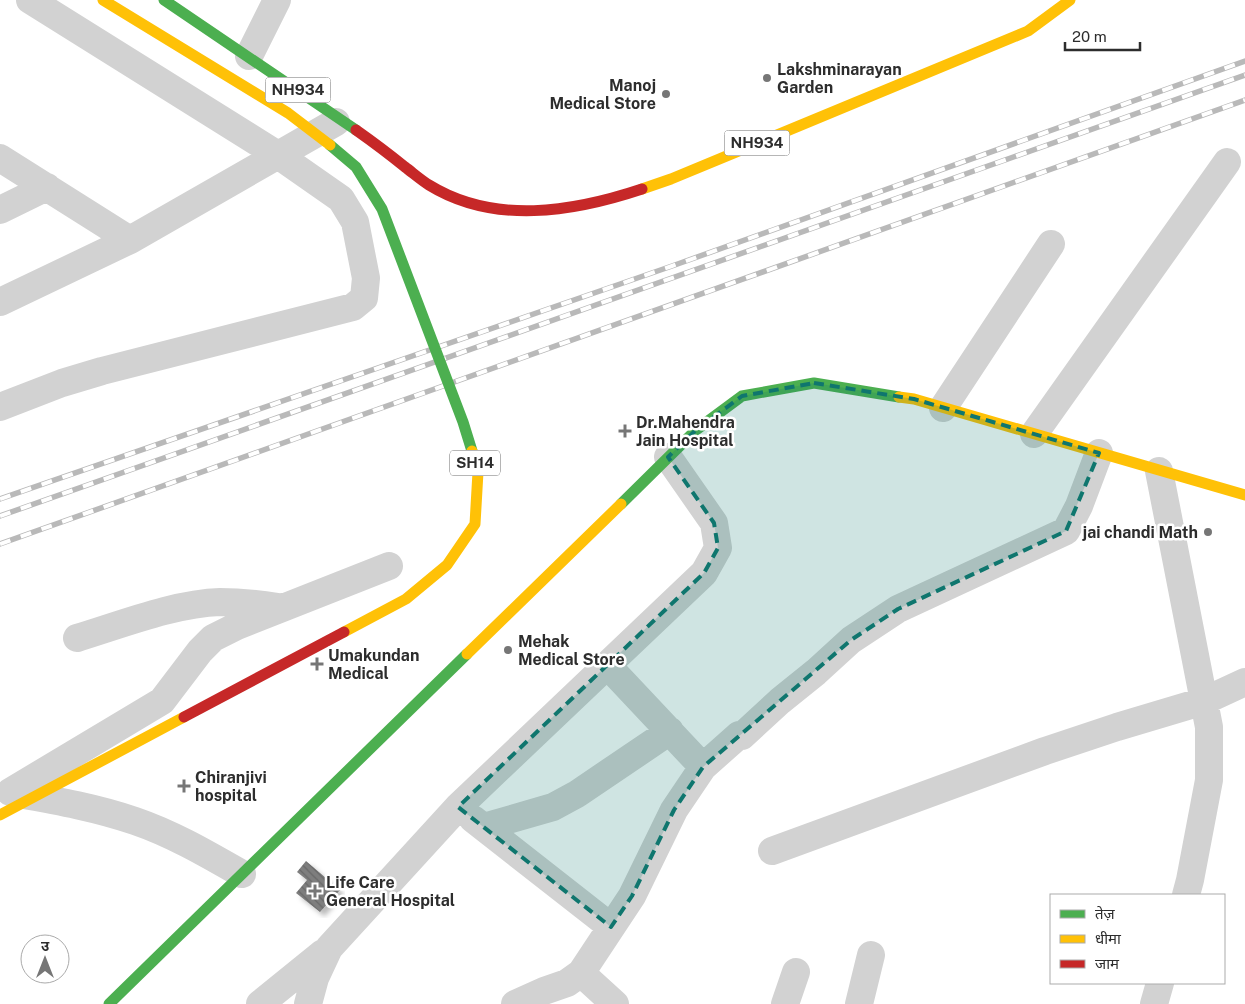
<svg xmlns="http://www.w3.org/2000/svg" width="1245" height="1004" font-family="'Public Sans','Noto Sans Devanagari',sans-serif">
<defs>
<pattern id="building-back-hatch" width="6" height="6" patternUnits="userSpaceOnUse" patternTransform="scale(1.25)"><rect width="6" height="6" fill="#7e7e7e"/><path d="M-1 5l2 2M0 0l6 6M5-1l2 2" fill="none" stroke="#686868"/></pattern>
<filter id="shadow"><feDropShadow dx="4.5" dy="4.5" stdDeviation="2.5" flood-color="#0004"/></filter>
</defs>
<rect width="100%" height="100%" fill="#fff"/>
<path fill="url(#building-back-hatch)" filter="url(#shadow)" d="M306,861L340,890L320,912L296,893L307,880L297,872Z"/>
<g fill="none" stroke-linecap="round" stroke-linejoin="round">
<path stroke="#d2d2d2" stroke-width="28" d="M249,56L277,0
M0,158L130,240
M0,210L47,187
M0,302L130,240L336,122
M0,407L62,383L102,371L353,307L364,298L366,278L355,222L341,199L278,155L30,0
M943,408L1051,244
M1034,434L1227,162
M1159,471L1209,727V780L1190,880L1186,895
M77,638C120,625 176,603 220,602C240,602 259,604 278,607
M607,665L703,767
M10,792L162,701L200,651L213,638L237,626L389,566
M19,794C58,801 97,808 135,821C173,834 207,854 242,874
M473,819L611,927
M484,827L553,807L577,794L670,731
M772,851L1045,751L1117,727L1204,701L1245,682
M581,973L615,1004
M260,1004L323,953
M308,1004L315,978L329,948L458,807L704,573L718,548L714,523L668,457
M515,1004L544,991L567,983L581,973L632,896L674,810L703,767L739,735L742,736L780,701L816,672L851,640L898,609L1066,531L1079,506L1099,453
M785,1004L796,972
M859,1004L871,955
M1154,1004L1160,983"/>
<path stroke="#4caf50" stroke-width="11" d="M164,0L356,130
M621,504L696,430L742,396L814,383L899,397
M109,1004L467,654"/>
<path stroke="#ffc107" stroke-width="11" d="M642,189L671,179L1028,31L1070,0
M899,397L914,399L1245,495
M467,654L621,504"/>
<path stroke="#c62828" stroke-width="11" d="M356,130C373,142 389,154 405,167C413,173 421,180 429,185C494,225 573,212 642,189"/>
<g stroke="#b9b9b9" stroke-width="5.5">
<path id="rail" d="M0,499L672,266L1245,61
M0,516L1245,75
M0,544L1245,100"/>
</g>
<use href="#rail" stroke="#fff" stroke-width="4" stroke-dasharray="11" stroke-linecap="butt"/>
<path stroke="#4caf50" stroke-width="11" d="M330,145L356,167L382,209L463,422L472,451"/>
<path stroke="#ffc107" stroke-width="11" d="M103,0L288,113L330,145
M344,632L406,599L447,565L475,524L478,472L472,451
M0,815L184,717"/>
<path stroke="#c62828" stroke-width="11" d="M184,717L344,632"/>
</g>
<path fill="#0f766e" fill-opacity="0.2" stroke="#0f766e" stroke-width="4" stroke-dasharray="10 6" stroke-linejoin="round" d="M814,383L914,399L1099,453L1066,531L898,609L851,640L703,767L674,810L632,896L611,927L458,807L704,573L718,548L714,523L668,457L696,430L742,396Z"/>
<g fill="#767676" stroke="#fff" stroke-width="2">
<circle cx="767" cy="78" r="5"/>
<circle cx="666" cy="94" r="5"/>
<path d="M622.5 423.5h5v5h5v5h-5v5h-5v-5h-5v-5h5z"/>
<circle cx="1208" cy="532" r="5"/>
<circle cx="508" cy="650" r="5"/>
<path d="M314.5 656.5h5v5h5v5h-5v5h-5v-5h-5v-5h5z"/>
<path d="M181.5 778.5h5v5h5v5h-5v5h-5v-5h-5v-5h5z"/>
<path d="M312.5 883.5h5v5h5v5h-5v5h-5v-5h-5v-5h5z"/>
</g>
<g text-anchor="middle" stroke-width="5" stroke-linejoin="round" paint-order="stroke">
<g fill="#fff" stroke="#6c6c6c" stroke-width="1">
<rect x="265.5" y="77.5" width="65" height="25" rx="4"/>
<rect x="724.5" y="130.5" width="65" height="25" rx="4"/>
<rect x="450" y="450.5" width="50" height="25" rx="4"/>
</g>
<g font-size="15" font-weight="bold" fill="#2d2d2d">
<text x="298" y="95">NH934</text>
<text x="757" y="148">NH934</text>
<text x="475" y="468">SH14</text>
</g>
<g font-size="16" font-weight="bold" fill="#2d2d2d" stroke="#fff" text-anchor="start">
<text x="777" y="75">Lakshminarayan<tspan x="777" dy="18">Garden</tspan></text>
<text x="656" y="91" text-anchor="end">Manoj<tspan x="656" dy="18">Medical Store</tspan></text>
<text x="636" y="428">Dr.Mahendra<tspan x="636" dy="18">Jain Hospital</tspan></text>
<text x="1198" y="538" text-anchor="end">jai chandi Math</text>
<text x="518" y="647">Mehak<tspan x="518" dy="18">Medical Store</tspan></text>
<text x="328" y="661">Umakundan<tspan x="328" dy="18">Medical</tspan></text>
<text x="195" y="783">Chiranjivi<tspan x="195" dy="18">hospital</tspan></text>
<text x="326" y="888">Life Care<tspan x="326" dy="18">General Hospital</tspan></text>
</g>
</g>
<rect x="1050" y="894" width="175" height="90" fill="#ffffff" stroke="#ababab"/>
<rect x="1060" y="910" width="25" height="8" fill="#4caf50" stroke="#ababab"/>
<text x="1095" y="919" font-size="15" fill="#2d2d2d">तेज़</text>
<rect x="1060" y="935" width="25" height="8" fill="#ffc107" stroke="#ababab"/>
<text x="1095" y="944" font-size="15" fill="#2d2d2d">धीमा</text>
<rect x="1060" y="960" width="25" height="8" fill="#c62828" stroke="#ababab"/>
<text x="1095" y="969" font-size="15" fill="#2d2d2d">जाम</text>
<g transform="translate(45 959)"><circle r="24" fill="#ffffff" stroke="#ababab"/>
<path d="M0-4L9 19L0 12L-9 19Z" fill="#767676"/>
<text y="-8" font-size="14" font-weight="bold" text-anchor="middle" fill="#2d2d2d">उ</text>
</g>
<path d="M1065 42v8h75v-8" fill="none" stroke="#2d2d2d" stroke-width="2.5"/>
<text x="1072" y="42" font-size="15" fill="#2d2d2d" stroke="#ffffff" stroke-width="4" paint-order="stroke">20 m</text>
</svg>
